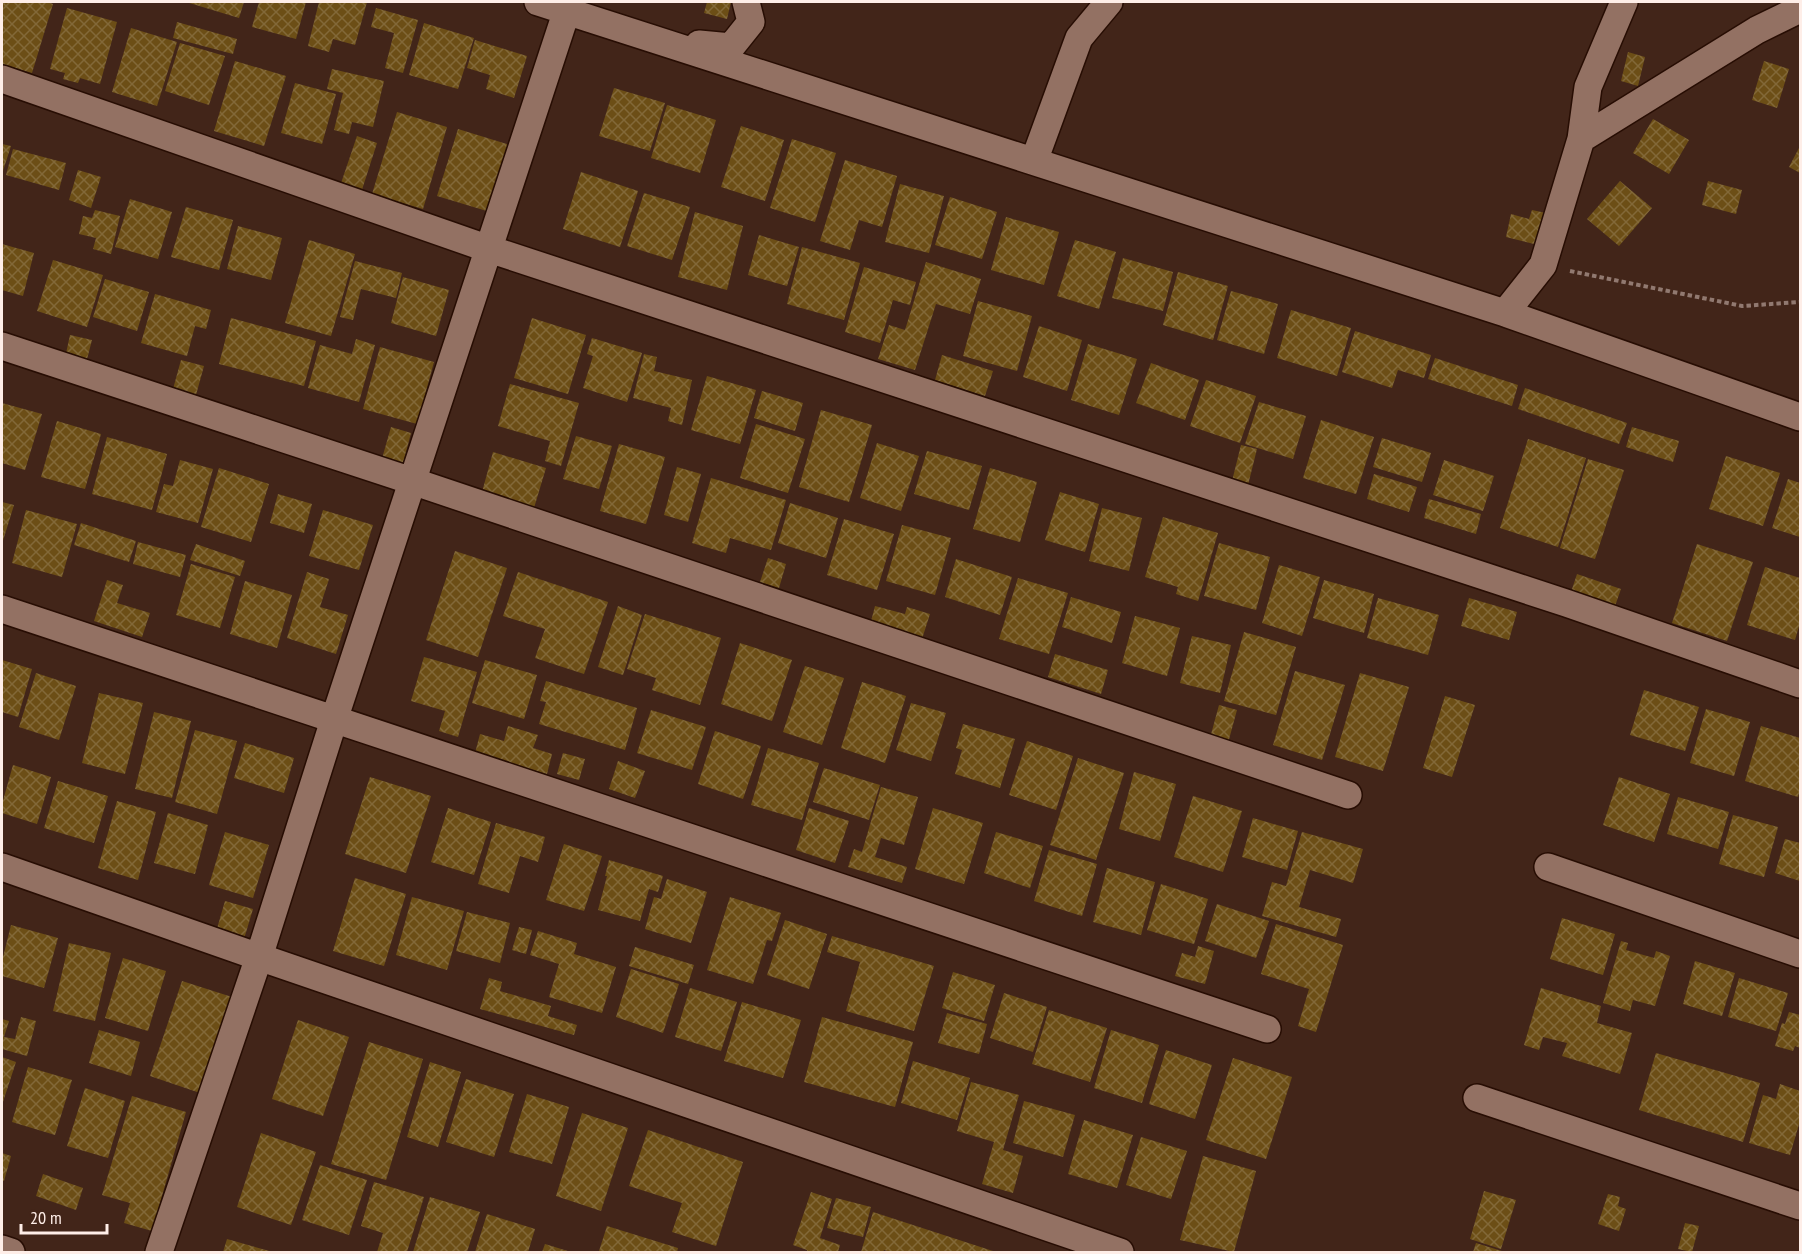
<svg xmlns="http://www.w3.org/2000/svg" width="1802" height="1254" font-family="'PT Sans Narrow',sans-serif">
<defs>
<pattern id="building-cross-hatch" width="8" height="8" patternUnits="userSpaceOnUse" patternTransform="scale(1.5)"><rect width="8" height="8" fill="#6c4e16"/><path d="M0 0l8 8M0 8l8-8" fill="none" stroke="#826838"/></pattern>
</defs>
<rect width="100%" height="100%" fill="#422519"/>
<path fill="url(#building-cross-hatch)" d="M2,2H47L53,4L32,73L2,64Z
M186,2H244L239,18Z
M259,2H306L296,39L252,27Z
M319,2H367L355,45L333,39L329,52L308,46Z
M707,2H731L727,19L704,13Z
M67,8L117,22L100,84L80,78L78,83L63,79L65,73L50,69Z
M376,8L418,20L403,73L385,68L394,33L371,27Z
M177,22L237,39L233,54L173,38Z
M424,23L474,38L458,89L409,75Z
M131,28L177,42L157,106L112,92Z
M475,40L527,56L514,98L486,89L490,75L467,68Z
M180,43L225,56L209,105L165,91Z
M1628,52L1645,57L1638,86L1621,81Z
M235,61L286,76L264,146L214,131Z
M1764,61L1789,69L1777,108L1752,100Z
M332,69L384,81L373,127L352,122L349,134L334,130L343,93L327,89Z
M295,83L336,94L322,144L281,133Z
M614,88L665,103L650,151L599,136Z
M667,105L716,120L700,173L651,158Z
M397,112L447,127L423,209L372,194Z
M1653,119L1689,140L1669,174L1633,153Z
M741,126L784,140L765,201L721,187Z
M458,129L510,145L490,212L437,196Z
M357,136L377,143L360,196L339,189Z
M792,139L836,153L815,222L770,208Z
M2,144L11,146L2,174Z
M1800,146V173L1789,167Z
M13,149L66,163L59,190L6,175Z
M845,160L897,176L882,227L859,220L850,250L820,241Z
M78,170L101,177L91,208L69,200Z
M581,172L638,191L620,247L563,229Z
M1620,181L1652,208L1619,246L1587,219Z
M1708,181L1742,190L1736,214L1702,205Z
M900,184L944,196L929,253L885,242Z
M644,193L690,207L672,260L627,246Z
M950,197L997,212L982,259L935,245Z
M130,199L172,212L158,259L115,247Z
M186,207L233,220L219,270L171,257Z
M95,210L120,216L111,254L93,249L96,238L79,234L83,216L92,218Z
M1532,210L1546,213L1538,245L1506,237L1511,214L1529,219Z
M695,212L743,226L727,290L678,277Z
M1006,217L1059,232L1044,285L991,270Z
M238,226L282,238L271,280L227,269Z
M759,235L799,247L787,286L748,275Z
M309,240L355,254L331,336L285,323Z
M1075,240L1116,252L1099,309L1057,296Z
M2,244L34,253L23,296L2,290Z
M802,247L860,263L844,320L787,304Z
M1123,258L1173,272L1163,311L1112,298Z
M53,260L103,275L87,327L37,311Z
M355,261L402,273L396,298L361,289L353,320L340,317Z
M926,262L981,279L970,314L936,304L915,370L878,359L889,325L905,330Z
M864,267L916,282L910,305L893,300L880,343L845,332Z
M1178,272L1228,286L1213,340L1163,325Z
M403,277L449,290L436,336L391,323Z
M105,279L149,292L137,331L93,317Z
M1231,291L1278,304L1264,354L1217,340Z
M155,294L211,310L206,329L195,326L187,356L141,343Z
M978,301L1032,316L1017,371L963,356Z
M1291,310L1351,328L1337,376L1277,358Z
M231,318L316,341L304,386L219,364Z
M532,318L586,335L568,394L514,378Z
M1039,326L1082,340L1067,391L1023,377Z
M1355,331L1431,355L1424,378L1398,370L1392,388L1342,372Z
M70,335L92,340L86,363L65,358Z
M592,338L642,353L627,402L583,388L593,356L587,354Z
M356,339L375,345L359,402L308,388L320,345L352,354Z
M1088,344L1137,359L1119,415L1071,400Z
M380,347L434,362L417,424L363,409Z
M644,354L657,357L654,371L692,380L682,425L668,421L671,408L633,398Z
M942,355L993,371L985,396L935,380Z
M1435,358L1518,385L1512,406L1428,379Z
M181,360L204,366L196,395L173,389Z
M1151,363L1199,380L1185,420L1136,403Z
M707,376L756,390L740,444L691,430Z
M1206,380L1256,396L1240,443L1190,426Z
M510,384L579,403L561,466L545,461L550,441L498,426Z
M1525,388L1627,423L1619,444L1518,409Z
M762,391L803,403L795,431L754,418Z
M1259,402L1306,416L1293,459L1245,444Z
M2,403L42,414L25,470L2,463Z
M821,410L872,425L849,502L799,487Z
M1321,420L1374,437L1356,494L1303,478Z
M57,421L101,434L85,489L41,477Z
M756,424L805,439L788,493L740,478Z
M391,427L411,433L402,467L381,462Z
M1632,427L1679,441L1673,462L1626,447Z
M576,436L612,446L599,489L563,479Z
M107,437L167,454L152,510L92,494Z
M1382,438L1431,453L1422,482L1373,467Z
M1528,439L1586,458L1558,547L1500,528Z
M877,443L919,456L901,511L860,498Z
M619,444L665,457L646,524L600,511Z
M1241,445L1257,449L1248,485L1232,481Z
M927,451L982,466L969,510L914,494Z
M493,452L546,468L534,508L482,492Z
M1726,456L1780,473L1763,526L1709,509Z
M1588,459L1624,470L1595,559L1560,548Z
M180,460L213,469L198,523L156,512L164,484L173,486Z
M1444,460L1494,476L1483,511L1433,495Z
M677,467L701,474L688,522L664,515Z
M219,468L269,484L251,542L201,527Z
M990,468L1037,482L1020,542L973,529Z
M1374,474L1417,487L1409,512L1367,499Z
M711,478L786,500L771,550L730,538L726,553L692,543Z
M1788,479L1800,483V537L1772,528Z
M1060,492L1099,504L1085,552L1045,540Z
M278,494L312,504L304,533L270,523Z
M1429,499L1481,514L1476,534L1424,518Z
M2,502L14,505L2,544Z
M790,503L838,518L826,558L778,543Z
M1102,508L1142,518L1129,571L1089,561Z
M26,510L77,524L62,577L12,563Z
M323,510L373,525L359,570L309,556Z
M1163,517L1218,533L1198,601L1176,594L1178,587L1145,577Z
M844,519L894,534L877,590L827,575Z
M81,523L136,541L129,562L74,545Z
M902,525L951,538L935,595L886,581Z
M138,542L186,555L180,577L133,564Z
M1219,543L1270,557L1256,610L1204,596Z
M196,544L245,561L240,576L190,560Z
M1697,544L1753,562L1727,641L1672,623Z
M455,551L507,568L478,657L426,640Z
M768,558L786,564L779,588L760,582Z
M956,559L1012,577L1000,615L945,597Z
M191,564L235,577L220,628L176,615Z
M1279,565L1320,577L1302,636L1262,623Z
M1765,567L1800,578V623L1795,640L1747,625Z
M307,572L329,579L320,607L348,615L336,654L287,638Z
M518,572L608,602L584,674L535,658L545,629L503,616Z
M1577,574L1621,589L1615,606L1571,592Z
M1018,578L1068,593L1049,654L999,639Z
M107,580L123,585L117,603L150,613L142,637L94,621Z
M1324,580L1374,594L1364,633L1313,618Z
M245,581L292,595L277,648L230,634Z
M1071,597L1121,612L1112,643L1062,627Z
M1378,598L1439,615L1428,655L1367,638Z
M1469,598L1517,612L1509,640L1461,626Z
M618,606L642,615L623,675L598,667Z
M875,606L905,614L907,607L930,614L922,639L870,625Z
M645,614L721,638L700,705L652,690L656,678L627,669Z
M1135,616L1180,628L1167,676L1122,663Z
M1244,632L1296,647L1276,715L1224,701Z
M1192,636L1231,645L1220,693L1180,683Z
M740,643L792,660L772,721L721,704Z
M1055,654L1108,670L1101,694L1048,677Z
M424,657L477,672L458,737L439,731L445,711L411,701Z
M2,660L32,669L18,717L2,712Z
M485,660L537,675L524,719L472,703Z
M805,666L844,678L822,745L783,732Z
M1295,671L1345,685L1322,760L1273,745Z
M36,673L76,686L59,740L19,727Z
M1360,673L1409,687L1383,771L1335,757Z
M546,681L637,708L625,750L539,724L546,702L540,701Z
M862,682L906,696L885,763L841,748Z
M1644,690L1699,707L1685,751L1630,735Z
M99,693L143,703L125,774L82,763Z
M1445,696L1475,705L1452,777L1423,768Z
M911,703L946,713L931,761L896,750Z
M1219,705L1237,710L1228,743L1210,738Z
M1706,709L1750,722L1734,776L1690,763Z
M651,710L706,727L692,770L637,753Z
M154,712L191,721L172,798L135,789Z
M963,724L1015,739L1000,788L955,774L962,750L956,748Z
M508,726L538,735L533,748L552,754L547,774L475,753L480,734L504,741Z
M1761,726L1800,738V789L1798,797L1745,781Z
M195,730L237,741L217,814L175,802Z
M715,731L761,746L743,799L698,784Z
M1027,741L1073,756L1056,810L1009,795Z
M245,743L294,758L284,793L234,778Z
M768,748L819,763L802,820L751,805Z
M563,753L585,759L579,780L557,774Z
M1078,758L1124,773L1096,860L1050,845Z
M618,761L645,771L635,798L609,789Z
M13,765L51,777L37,824L2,813V804Z
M824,768L880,785L869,820L813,802Z
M1134,772L1176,784L1160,841L1119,829Z
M370,777L431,796L406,873L345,854Z
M1619,777L1670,794L1654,842L1603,825Z
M58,781L108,796L94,843L44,828Z
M881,787L918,797L904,845L881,838L875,857L907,867L902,883L848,867L854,849L862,852Z
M1193,796L1242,811L1223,872L1174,857Z
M1678,797L1729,812L1718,849L1667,834Z
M117,801L156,812L138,880L98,868Z
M448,808L491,822L474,875L431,862Z
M809,808L849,821L835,863L796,850Z
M933,808L983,823L964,884L915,869Z
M168,813L208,825L195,874L154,863Z
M1733,815L1778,827L1764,877L1719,864Z
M1253,818L1298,831L1287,870L1242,857Z
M496,823L545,837L538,862L520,856L509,893L478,884Z
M225,832L269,845L253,898L209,885Z
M996,832L1043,846L1030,888L984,873Z
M1302,832L1363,849L1353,883L1310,870L1299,907L1341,919L1336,937L1262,916L1272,882L1286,886Z
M1785,839L1800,843V881L1775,873Z
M564,844L602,856L584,911L546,900Z
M1049,850L1097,864L1082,916L1034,901Z
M609,860L663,876L658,892L649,889L640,921L598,910L607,876H605Z
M1107,868L1155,882L1141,935L1093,922Z
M355,878L406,894L384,966L333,951Z
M667,879L707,892L691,943L645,929L654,897L661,899Z
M1161,884L1208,899L1194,944L1147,930Z
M412,897L464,911L447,970L396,955Z
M730,897L781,913L772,941L767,940L753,984L707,970Z
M225,901L253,909L244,939L216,932Z
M1217,904L1269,921L1256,958L1205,941Z
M467,912L510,923L500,963L456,951Z
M1562,918L1615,934L1603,975L1550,959Z
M785,920L827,934L809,989L767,975Z
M1276,924L1343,945L1316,1032L1298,1026L1309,989L1261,974Z
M11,925L58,938L44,988L2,976V961Z
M519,927L532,930L526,954L512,950Z
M538,931L577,943L574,954L616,967L602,1013L549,997L559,964L530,955Z
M832,936L934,966L914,1031L846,1011L860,962L827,952Z
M1621,941L1628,943L1626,950L1654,958L1656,951L1670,956L1655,1006L1633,1000L1630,1011L1603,1003Z
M69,943L111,953L95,1021L53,1011Z
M1198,946L1214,951L1205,984L1175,976L1182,953L1195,957Z
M635,947L694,965L688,984L629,966Z
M123,958L166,971L148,1031L105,1018Z
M1695,961L1735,973L1722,1016L1683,1004Z
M631,969L679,984L663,1033L616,1017Z
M953,972L995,985L984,1021L942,1008Z
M489,978L502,982L500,991L551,1006L548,1016L577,1025L574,1035L480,1009Z
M1739,978L1788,993L1776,1031L1728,1017Z
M182,981L232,997L200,1093L150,1076Z
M690,988L737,1002L721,1051L675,1037Z
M1541,988L1601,1006L1597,1023L1632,1033L1620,1074L1562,1056L1567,1043L1543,1037L1539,1050L1524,1045Z
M1004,993L1047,1007L1033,1052L990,1038Z
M742,1002L801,1020L783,1078L724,1061Z
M1049,1010L1107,1028L1090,1082L1032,1064Z
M1789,1012L1800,1015V1048L1795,1046L1793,1051L1775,1046L1782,1023L1785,1024Z
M947,1013L987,1024L979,1054L938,1043Z
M21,1017L36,1021L27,1056L2,1049V1019L9,1021L4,1037L15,1039Z
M822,1017L913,1042L895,1107L804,1082Z
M298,1020L349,1037L323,1116L272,1099Z
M99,1030L140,1042L131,1076L89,1063Z
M1111,1030L1159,1045L1142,1103L1094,1088Z
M369,1042L423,1059L386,1180L331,1164Z
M1166,1050L1212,1065L1195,1119L1149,1104Z
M1656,1053L1760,1083L1743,1142L1639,1110Z
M2,1057L16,1062L2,1105Z
M1233,1058L1292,1077L1266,1159L1206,1140Z
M913,1061L970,1078L957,1120L901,1103Z
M430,1062L461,1072L438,1147L407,1137Z
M28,1067L72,1080L55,1135L12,1122Z
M466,1079L514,1094L494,1157L446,1142Z
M971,1082L1019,1095L1003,1150L1023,1156L1013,1193L982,1184L994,1142L957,1131Z
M1780,1084L1800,1091V1121L1790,1155L1749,1143L1763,1095L1776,1099Z
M85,1088L125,1101L108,1158L67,1146Z
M527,1094L569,1107L552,1164L509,1152Z
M132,1096L186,1112L152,1231L124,1223L130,1203L102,1195Z
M1024,1101L1075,1115L1063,1157L1013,1143Z
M582,1113L628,1128L601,1211L556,1196Z
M1084,1120L1133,1135L1117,1188L1068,1174Z
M648,1130L743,1162L716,1246L672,1232L682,1203L629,1186Z
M261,1133L316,1152L291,1225L237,1207Z
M1141,1137L1187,1151L1171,1199L1126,1185Z
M2,1153L11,1156L4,1181L2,1180Z
M1203,1156L1256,1171L1234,1252L1180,1240Z
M320,1165L367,1180L349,1235L302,1220Z
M43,1174L83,1188L76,1210L36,1196Z
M374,1182L424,1197L407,1252H377L383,1233L361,1226Z
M1484,1191L1516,1200L1501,1249L1470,1239Z
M811,1192L832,1199L820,1238L840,1245L838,1252H807V1250L793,1245Z
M1608,1194L1620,1197L1618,1206L1626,1209L1619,1231L1598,1224Z
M430,1197L480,1212L467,1252H413Z
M836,1198L871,1207L863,1237L827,1228Z
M873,1212L996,1252H890L884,1250L883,1252H861Z
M487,1214L535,1229L528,1252H475Z
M1685,1223L1699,1226L1692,1252L1678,1249Z
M607,1226L678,1248L677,1252H604L599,1251Z
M227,1239L273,1252H223Z
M1476,1243L1505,1252H1473Z
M545,1244L571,1252H542Z"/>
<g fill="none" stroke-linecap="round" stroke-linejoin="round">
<g stroke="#270d03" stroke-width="30">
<path id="minor" d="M538,2L1505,313L1800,417
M699,44L731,47L751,22L746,2
M2,79L489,249L1566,603L1800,684
M1581,139L1757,30L1800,9
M1034,161L1079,38L1109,2
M1505,313L1543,265L1581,139L1588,87L1624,2
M2,346L412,481L1348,795
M2,609L1267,1029
M2,867L259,957L1120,1252
M1548,867L1800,954
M1477,1098L1800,1206
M2,1249L11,1252
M159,1252L259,957L334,720L567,10"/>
</g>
<path stroke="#917970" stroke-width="4" stroke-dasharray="4.5 3" stroke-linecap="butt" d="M1570,271L1742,306L1800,302"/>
<use href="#minor" stroke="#937163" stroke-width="27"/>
</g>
<rect width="1802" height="1254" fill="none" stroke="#feeee8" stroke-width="6"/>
<path d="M21 1224v9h86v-9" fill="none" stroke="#feeee8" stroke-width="3"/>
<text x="30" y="1224" font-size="18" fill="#feeee8" stroke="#422519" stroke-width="4.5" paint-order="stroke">20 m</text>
</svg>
